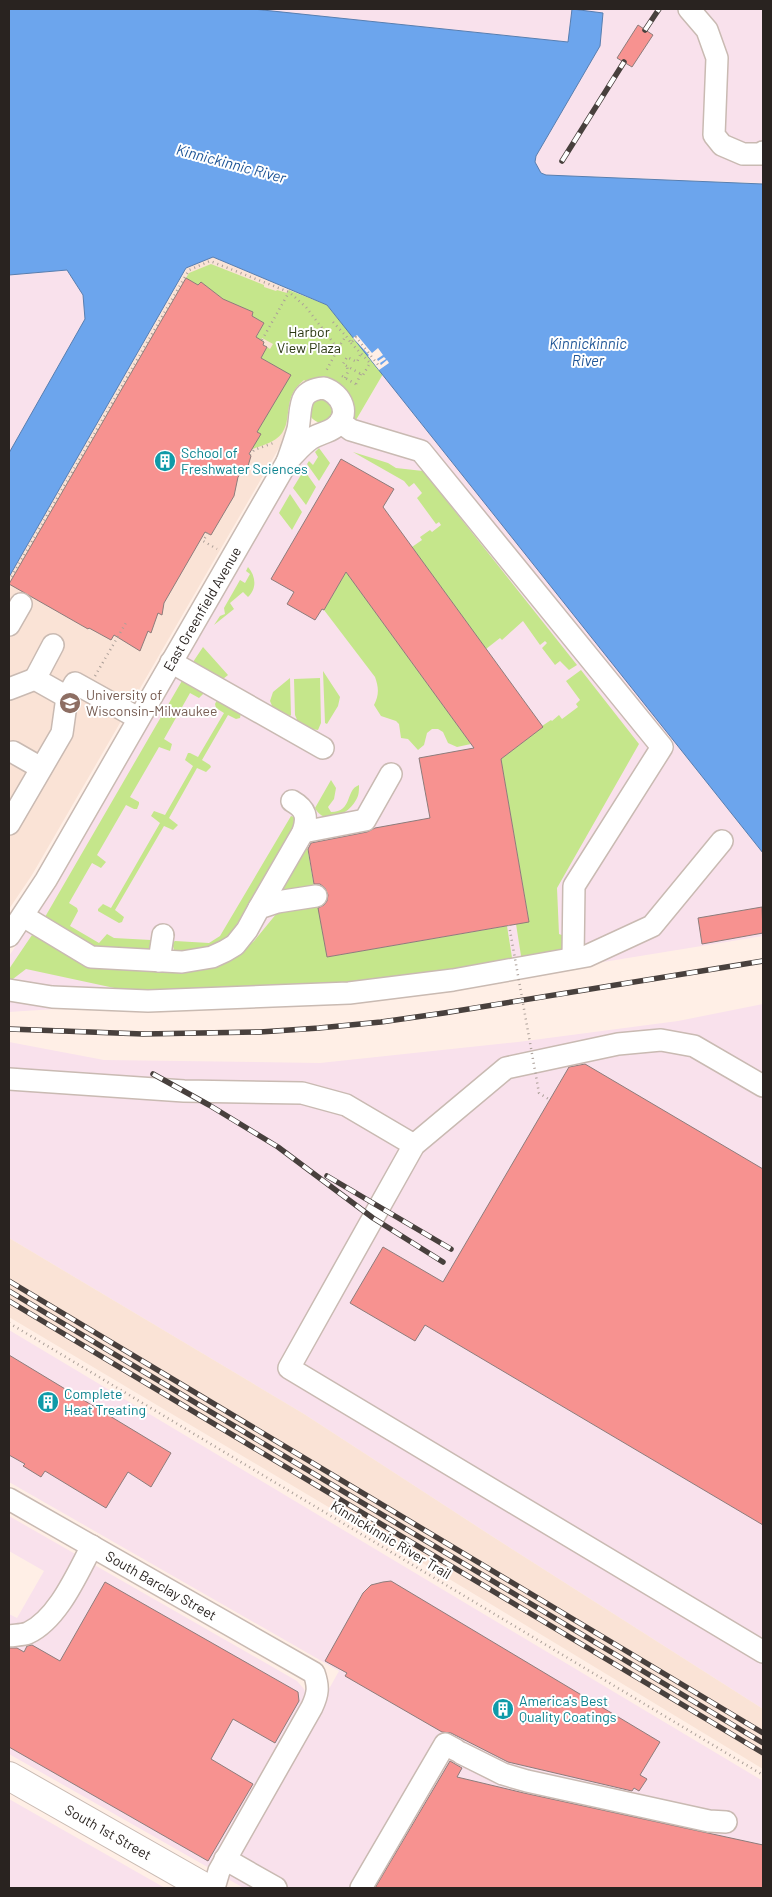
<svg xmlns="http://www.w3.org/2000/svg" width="772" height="1897" font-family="Barlow,sans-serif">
<rect width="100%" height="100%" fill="#ffefe6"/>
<path fill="#f9e1ec" d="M253,9H763V183L546,175L541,173L535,162L536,156L600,46L603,13L568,42Z
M67,270L83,295L85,319L9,453V275Z
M383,374L763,853V936L443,988L283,1006L204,1010L86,1007L9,1012V956L57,885L306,451L349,415L356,420Z
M763,1004V1709L487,1533L304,1414L9,1238V1042L104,1060L320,1063L518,1042L678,1021Z
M9,1330L763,1781V1888H244L224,1877L339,1671L9,1482Z
M9,1516L297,1681L304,1689L306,1695L304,1704L211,1869L9,1754V1614L17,1618L44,1571L9,1551Z
M9,1799L165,1888H9Z"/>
<path fill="#fae3d6" d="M213,256L289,290L262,337L273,344L308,383L290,429L32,875L9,909V577L187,268Z
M9,1238L304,1414L487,1533L763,1709V1769L436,1571L9,1317Z"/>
<path fill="#c5e68b" d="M211,264L264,285V287L276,291L277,290L287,293L289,290L327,305L383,374L356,420L304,380C277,401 299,428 271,442C265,445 258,447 252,449L257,432L290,375L261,358L267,347L270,349L273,344L262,338L260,340H255L264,323L252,316L253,312L223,299L201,282L198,285L186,278L189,273Z
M317,395L334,401L333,419L320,423C311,420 309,415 308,406Z
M319,448L330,463L319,481L307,464L309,461L313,465L318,457L315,452Z
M353,452L388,463L396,468L423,471L577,665L569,670L560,661L555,665L542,648L547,643L545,641L540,645L523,621L502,640L500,638L486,649L412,547L422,540L420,537L430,530L432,532L441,525L439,522L436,524L417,498L422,493L414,483L409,487L404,481Z
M304,470L316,487L306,505L293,488Z
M290,494L302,512L292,530L279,513Z
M248,567C256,576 257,589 248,597L243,592L230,603L234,609L214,625L220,616L225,614L224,608L240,580L245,583L250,574L246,571Z
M346,572L471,744L457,747L448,743L443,732L438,729H432L427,733L424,745L418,750L408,739L401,738L399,724L396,721L381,716L374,705C379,695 379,688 375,677L324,610Z
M203,647L228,675L223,679L193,662Z
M581,670L639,744L557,888L559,934L567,937L561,956L522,962L516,924L529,921L501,759L543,727L542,726L551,720L552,721L559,715L562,719L578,707L576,704L580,700L566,681Z
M323,671L340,697L338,706L327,724L325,723Z
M290,678L291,715L289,717L273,708L270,701L273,692Z
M320,678L321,723L318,730L311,729L298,722L295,715L294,679Z
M183,679L203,690L204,693L199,698L190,693L164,739L172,744L170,751L159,747L130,797L139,802V804L137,809H134L126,805L97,855L106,862L101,868L92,863L69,903L77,908L78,911L70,926L99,943L107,934L114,938L151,940L152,947L146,951L96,947L45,917Z
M217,700L241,713L240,718L236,719L228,715L202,760L210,765L211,767L206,772L197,768L169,818L178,825L173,830L164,826L115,910L124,917L122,922L119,923L98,911V909L103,904L111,908L160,823L151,816L154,811L165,815L193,766L185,760L188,753H190L198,757L224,713L216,708L215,704Z
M331,780L336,788L334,799L328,807L331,812C353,812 345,790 359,785C359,791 359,795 356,800C348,815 324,826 315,808Z
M291,816L296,818V825L231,934C215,948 197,950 177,952L174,950L172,943L175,941L209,943L220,936Z
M306,840L314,886L281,891Z
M318,905L327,957L507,926L513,964L413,981L147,995L26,969L9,982V969L32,935L92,967L183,972L200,970L220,964L239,954L254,941L277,913Z"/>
<path fill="#6ca5ed" stroke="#587eb0" d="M9,9H253L568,42L572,9L603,13L600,46L536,156L535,162L541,173L546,175L763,184V853L327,305L213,257L186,268L9,577V453L85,319L83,295L67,270L9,275Z"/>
<path fill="#ffefe6" d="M357,335L372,353L378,348L383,355L377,359L378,361L384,357L386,359L380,363L381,365L387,360L389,363L379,370L368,356L369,355L353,338Z"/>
<path fill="#f79290" stroke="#8d7c7b" d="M638,25L653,35L632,67L617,58Z
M186,278L198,285L201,282L223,299L253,312L252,316L264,323L256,337L264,342L263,345L267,347L261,358L291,375L257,432L261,434L249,454L251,456L248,466L238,477L234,496L211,535L205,532L164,603L162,615L158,613L151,633L148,631L140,651L114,635L111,640L89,628L88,629L9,584Z
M341,459L394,489L383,507L543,727L501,759L529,922L327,957L318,908L324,905L327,901L328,895L325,888L320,884H314L308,849L311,843L367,832L375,828L430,818L419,758L474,748L346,572L324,610L322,609L315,620L287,604L294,592L271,579Z
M762,907L763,933L702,944L698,918Z
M585,1064L763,1169V1525L425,1325L415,1341L350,1303L383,1247L443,1282L569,1067Z
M9,1355L171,1453L151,1487L128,1472L106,1508L45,1471L41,1477L23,1466L25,1464L9,1455Z
M391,1581L660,1742L640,1775L647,1779L639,1791L634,1788L632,1791L508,1762L451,1733L442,1732L345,1676L347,1673L325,1661L363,1593L371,1585L383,1582Z
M105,1582L298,1692L299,1701L275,1743L233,1719L211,1759L253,1784L208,1861L9,1747V1648H17L24,1652L27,1646L32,1645L60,1661Z
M450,1761L462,1768L457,1777L524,1793L763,1845V1888H375Z"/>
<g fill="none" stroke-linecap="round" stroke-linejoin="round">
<g stroke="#c9bab2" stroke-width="24">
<g id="minor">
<path d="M689,9L707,30L717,58L714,135L722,145L743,154H762L763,152"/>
<path d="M324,388C342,394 352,415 334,428C327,433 317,434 309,440C301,446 294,454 287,462C291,451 295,440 298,429C302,409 296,390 324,388Z"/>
<path d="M340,422L351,430L421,451L662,747L574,886L573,958"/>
<path d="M9,625L21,604"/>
<path d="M171,662L323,748"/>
<path d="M35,679L53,645"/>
<path d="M9,689L35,679L67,697"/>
<path d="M13,752L41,768"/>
<path d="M9,824L62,733L67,697L75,683L138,718"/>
<path d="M303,832L365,820L391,774"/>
<path d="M259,908L303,832C308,817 306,809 292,801"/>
<path d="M23,916L91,957L182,962L212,957L225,951L235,945L247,930L259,908L277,902L316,896"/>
<path id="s1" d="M9,936L46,880L287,462"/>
<path d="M159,961L163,935"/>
<path d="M9,990L52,997L148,1001L349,993L453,980L587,956L652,926L722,841"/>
<path d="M9,1079L184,1091L302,1093L346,1105L414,1145"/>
<path d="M763,1086L694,1046L661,1040L618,1044L506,1068L414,1145L289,1368L763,1652"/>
<path id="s2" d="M9,1499L314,1673C319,1687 318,1694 312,1707L219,1871L214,1888"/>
<path d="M9,1636C15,1635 23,1635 28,1633C58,1619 77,1574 92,1546"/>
<path d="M461,1753L503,1774L527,1781L709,1821L726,1822"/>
<path d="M225,1859L276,1888"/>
<path d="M361,1888L445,1744L456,1750"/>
</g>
</g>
<g stroke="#c9bab2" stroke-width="30">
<g id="major">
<path id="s3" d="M9,1776L206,1888"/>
</g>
</g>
<path stroke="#ab9f98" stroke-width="2.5" stroke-dasharray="1 4" stroke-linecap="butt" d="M333,322L346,336
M262,340L289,292
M351,343L370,363L363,375L343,364L347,357L357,362L361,353
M338,348L346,336L351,343L356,337L379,366L380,364
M342,376L357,385
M345,378L348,372L347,366
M356,384L361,374
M250,455L254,450L276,442
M208,533L203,541L217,549
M9,581L189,270L210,261L289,292L306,307L338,349L326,371
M95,676L127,621
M9,1323L763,1775"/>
<use href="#minor" stroke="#fff" stroke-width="21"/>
<use href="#major" stroke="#fff" stroke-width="28"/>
<g stroke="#48403d" stroke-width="5.5">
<path id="rail" d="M645,30L659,9
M562,161L624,62
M9,1029L143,1034L260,1032L319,1028L381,1022L444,1013L763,961
M153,1074L209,1105L278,1147L373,1218L443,1262
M327,1176L451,1249
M9,1281L763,1733
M9,1291L763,1743
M9,1301L763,1753"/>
</g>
<use href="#rail" stroke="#fff" stroke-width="4" stroke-dasharray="11" stroke-linecap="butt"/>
<path stroke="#ab9f98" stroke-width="2.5" stroke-dasharray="1 4" stroke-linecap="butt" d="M509,925L539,1093L550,1100"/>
</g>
<defs>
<g id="building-disc" transform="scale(1.125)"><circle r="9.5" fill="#0f9aa8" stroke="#fff"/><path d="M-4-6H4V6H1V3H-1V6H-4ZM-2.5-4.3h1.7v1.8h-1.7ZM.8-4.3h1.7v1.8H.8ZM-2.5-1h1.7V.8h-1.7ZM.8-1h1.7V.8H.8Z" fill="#fff"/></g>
<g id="university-disc" transform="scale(1.125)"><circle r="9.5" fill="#8d6e63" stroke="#fff"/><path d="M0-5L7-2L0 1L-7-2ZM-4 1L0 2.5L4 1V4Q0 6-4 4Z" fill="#fff"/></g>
</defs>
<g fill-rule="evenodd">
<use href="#building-disc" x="165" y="461"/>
<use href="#university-disc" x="70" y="703"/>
<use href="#building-disc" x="48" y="1402"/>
<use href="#building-disc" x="503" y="1709"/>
</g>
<g text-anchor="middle" stroke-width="4" stroke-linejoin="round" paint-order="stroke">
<g font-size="14" fill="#2a3711" stroke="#fff">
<text x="309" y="337">Harbor<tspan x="309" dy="16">View Plaza</tspan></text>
</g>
<g font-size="14" fill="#0d838f" stroke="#fff" text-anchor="start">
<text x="181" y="458">School of<tspan x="181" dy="16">Freshwater Sciences</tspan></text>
<text x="64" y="1399">Complete<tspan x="64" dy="16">Heat Treating</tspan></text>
<text x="519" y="1706">America's Best<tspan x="519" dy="16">Quality Coatings</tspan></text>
</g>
<g font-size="14" fill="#292320" stroke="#fff">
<text dy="5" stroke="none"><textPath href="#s1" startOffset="380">East Greenfield Avenue</textPath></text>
<text transform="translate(391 1540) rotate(31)" y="5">Kinnickinnic River Trail</text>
<text dy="5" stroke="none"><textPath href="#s2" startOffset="175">South Barclay Street</textPath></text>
<text dy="5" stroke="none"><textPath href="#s3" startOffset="114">South 1st Street</textPath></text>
</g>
<g font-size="14" fill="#785e54" stroke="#fff" text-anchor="start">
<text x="86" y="700">University of<tspan x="86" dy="16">Wisconsin-Milwaukee</tspan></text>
</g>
<g font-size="15" font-style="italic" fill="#1e5597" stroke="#fff">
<text transform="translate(231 164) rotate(15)" y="5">Kinnickinnic River</text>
<text x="588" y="349">Kinnickinnic<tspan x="588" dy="17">River</tspan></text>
</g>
</g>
<rect width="772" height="1897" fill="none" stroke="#292320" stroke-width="20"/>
</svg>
